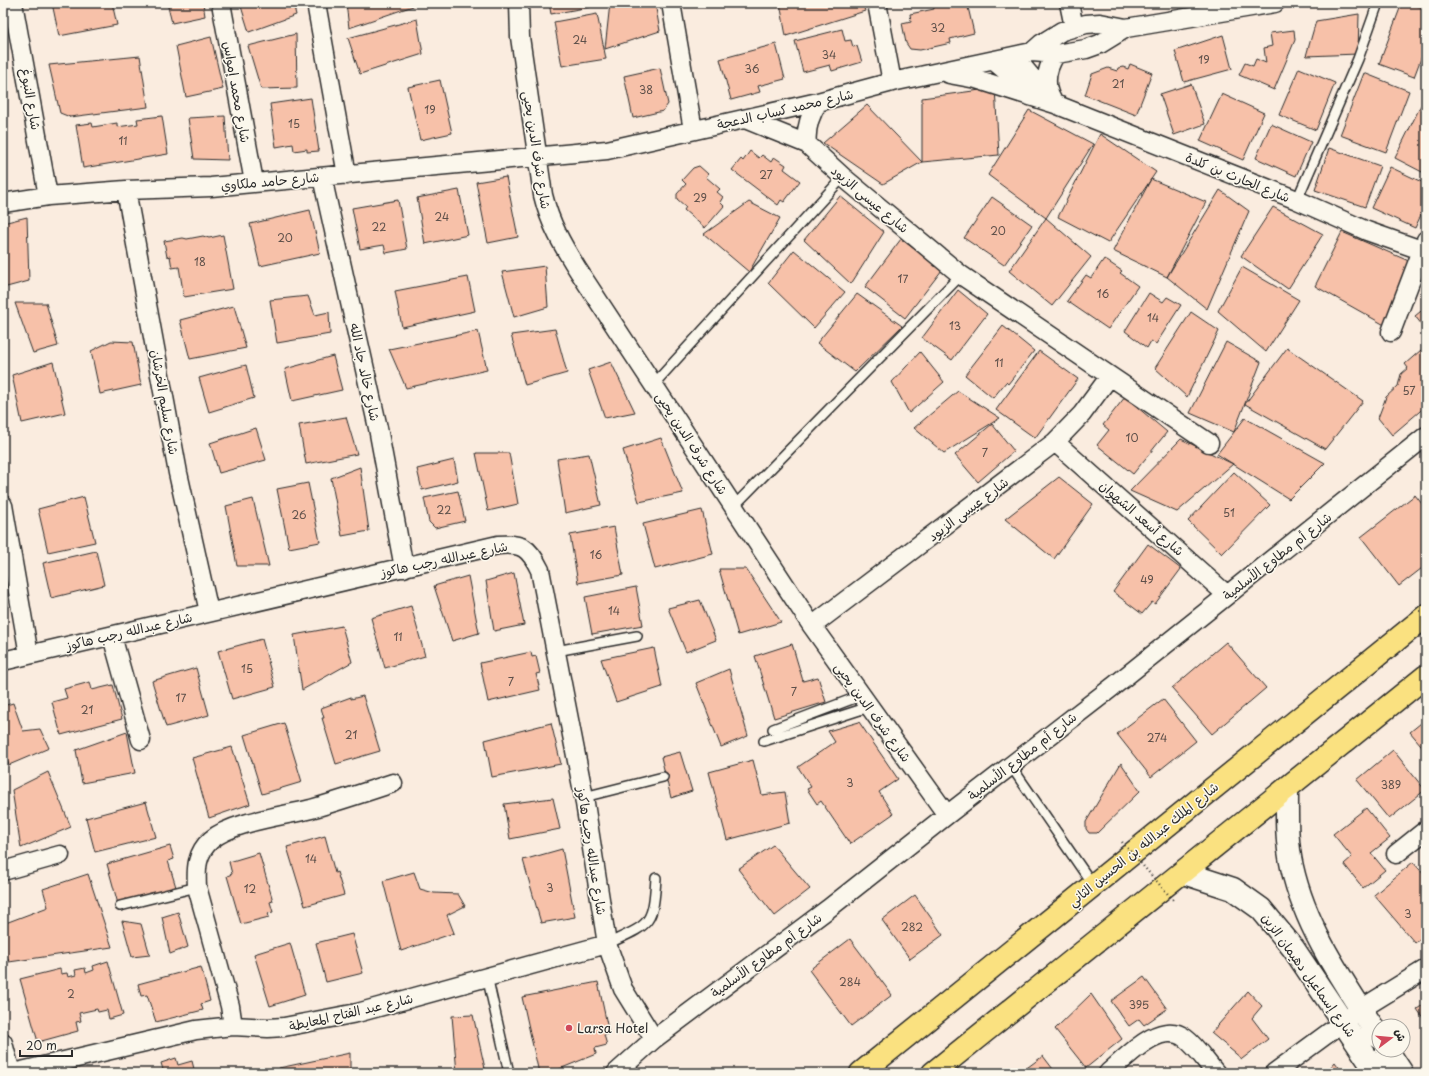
<svg xmlns="http://www.w3.org/2000/svg" width="1429" height="1076" font-family="'Playpen Sans','Playpen Sans Arabic',sans-serif">
<rect width="100%" height="100%" fill="#faecdf"/>
<filter id="ink" filterUnits="userSpaceOnUse"><feTurbulence type="fractalNoise" baseFrequency=".025" numOctaves="2"/><feDisplacementMap in="SourceGraphic" scale="8" xChannelSelector="R" yChannelSelector="G"/><feConvolveMatrix kernelMatrix="1 2 1 2 8 2 1 2 1" color-interpolation-filters="sRGB"/></filter>
<g filter="url(#ink)">
<path fill="#f7c1a9" stroke="#2b2b2b" d="M52,3H112L117,25L59,36Z
M167,3H203L205,16L172,23Z
M240,3H293L296,15L249,32Z
M346,3H412L413,6L349,28Z
M549,3H590V7L551,14Z
M610,3H655L660,31L605,49Z
M780,3H862L865,11L786,36Z
M933,3H967L974,33L950,39L951,43L920,50L910,49L906,43L902,23L911,21L910,14L934,9Z
M1402,3H1410L1426,9V45L1414,77L1379,64Z
M597,14L606,59L562,66L554,22Z
M1359,14L1358,54L1306,56L1316,21Z
M417,19L423,54L360,74L348,38Z
M842,29L845,41L851,40L853,47L857,46L862,62L832,71L830,65L803,72L795,41Z
M1294,30L1295,40L1274,90L1239,75L1245,63L1253,66L1256,59L1266,63L1264,48L1272,46L1270,33Z
M296,34L297,88L261,89L248,46Z
M1223,35L1232,69L1184,82L1175,51Z
M211,37L223,89L186,97L176,46Z
M776,44L785,79L758,86L760,92L731,100L720,59Z
M140,56L148,107L70,117L60,113L49,65Z
M1130,64L1152,73L1136,115L1085,95L1092,74L1108,68L1117,71L1118,68L1123,67L1128,69Z
M660,68L668,104L663,111L633,118L624,76Z
M1299,68L1335,83L1316,130L1279,115Z
M1364,73L1409,91L1386,152L1340,135Z
M440,80L452,133L420,140L408,87Z
M1191,84L1205,124L1174,135L1160,94Z
M995,88L999,155L922,162V98Z
M1222,94L1264,113L1243,160L1200,141Z
M311,98L319,151L307,152V149L294,151L293,144L276,147L270,104Z
M867,105L922,162L883,184L823,143Z
M1421,105L1426,107V174L1395,158Z
M1029,110L1093,144L1046,218L988,175Z
M162,116L168,154L83,168L76,125L92,123L93,127L117,123V127L138,124L137,119Z
M225,116L228,160L194,159L188,118Z
M1271,124L1311,142L1296,176L1256,158Z
M1100,134L1156,172L1108,243L1058,217Z
M1329,148L1380,166L1365,207L1315,190Z
M750,151L759,158L762,155L771,162L774,157L786,165L784,169L800,181L784,202L781,200L778,205L732,170L741,159L743,161Z
M699,166L708,174L706,177L720,189L717,192L723,197L720,202L724,206L705,228L684,210L686,207L677,199V194L686,184L682,180L693,168Z
M1390,167L1426,184V204L1415,228L1371,208Z
M506,177L518,237L488,243L476,182Z
M1151,179L1206,202L1167,277L1113,251Z
M459,190L468,235L425,244L417,198Z
M1220,190L1249,211L1207,309L1167,277Z
M840,196L884,232L851,284L804,240Z
M992,197L1032,225L1004,265L964,238Z
M398,200L407,249L386,253L384,245L360,249L352,208Z
M749,202L780,218L749,272L704,234Z
M1273,207L1323,234L1288,289L1241,256Z
M310,210L320,253L260,266L250,224Z
M27,217L29,281L3,288V223Z
M1046,218L1091,257L1052,306L1009,271Z
M1342,232L1411,262L1388,327L1315,286Z
M223,235L233,289L184,297L179,267L172,268L170,256L167,257L164,241L183,238L187,239L203,236L209,238Z
M901,239L942,270L905,318L865,287Z
M794,250L845,292L814,328L768,283Z
M1104,259L1122,271L1120,273L1138,286L1108,329L1067,301L1086,275L1091,278Z
M545,266L548,307L514,317L502,272Z
M1242,267L1299,300L1266,352L1218,311Z
M468,277L475,311L402,327L395,291Z
M958,290L987,314L952,360L922,338Z
M1149,293L1163,302L1167,297L1181,305L1156,344L1151,341L1147,348L1125,331Z
M857,294L902,326L855,372L817,343Z
M308,296L315,315L329,312L330,334L277,343L270,300Z
M15,303H46L58,346L33,353Z
M234,306L246,348L190,359L180,320Z
M1426,307V330L1415,316Z
M1191,312L1219,331L1187,397L1155,368Z
M1003,326L1034,351L1008,384L1006,382L993,398L965,375Z
M555,329L567,373L525,385L511,335Z
M478,331L487,370L406,388L389,349Z
M111,341L133,342L141,385L100,394L91,351Z
M1226,342L1261,362L1234,432L1190,413Z
M1287,348L1363,401L1325,449L1245,404Z
M1421,350L1426,356V406L1392,435L1378,418L1386,397L1398,386L1401,374L1408,368L1405,364Z
M1039,351L1078,379L1035,438L996,410Z
M920,352L944,382L909,413L892,382Z
M333,356L342,390L292,401L285,369Z
M53,362L65,413L22,423L12,375Z
M611,362L635,412L605,418L588,370Z
M246,365L254,398L209,412L199,378Z
M958,391L1000,418L944,453L914,428Z
M1125,397L1167,432L1133,474L1097,445L1109,430L1103,425Z
M346,417L357,454L306,464L299,425Z
M1245,418L1325,463L1289,499L1217,454Z
M992,424L1014,451L978,482L955,455Z
M256,428L266,460L219,473L210,443Z
M661,438L683,493L639,502L623,450Z
M1181,439L1233,464L1177,512L1130,491Z
M476,453H509L518,504L488,511Z
M589,454L601,505L565,513L557,459Z
M454,460L458,481L422,490L417,469Z
M360,467L369,531L342,536L331,478Z
M1234,472L1270,505L1222,554L1188,521Z
M1059,477L1093,504L1054,559L1005,519Z
M308,483L320,542L289,548L277,489Z
M458,491L465,521L435,528L429,522L424,498Z
M1415,495L1426,509V565L1399,586L1361,537Z
M84,497L95,542L48,552L38,509Z
M253,499L269,566H237L226,506Z
M702,510L713,554L655,569L643,524Z
M614,527L623,575L578,583L570,535Z
M1148,544L1181,569L1155,604L1152,602L1142,614L1113,592Z
M96,551L104,585L51,598L43,563Z
M719,569H746L781,622L738,635Z
M514,573L524,625L494,631L486,581Z
M468,576L479,633L452,641L434,586Z
M636,587L643,625L592,634L585,597Z
M700,600L716,640L686,652L668,608Z
M411,606L425,656L385,668L371,618Z
M342,626L352,662L302,690L294,635Z
M262,639L275,687L232,699L218,651Z
M1226,642L1266,688L1212,734L1172,688Z
M792,644L803,681L818,677L826,702L774,718L755,656Z
M654,648L662,687L616,702L601,659Z
M531,652L532,657L536,656L540,673L536,674L540,690L488,702L480,663Z
M196,668L209,715L166,727L152,681Z
M729,669L748,736L721,747L696,683Z
M90,682L92,690L113,685L122,719L61,735L52,702L67,698L64,689Z
M363,696L380,751L336,764L322,718H324L321,708L351,697V699Z
M1163,699L1196,741L1151,777L1117,734Z
M13,703L23,731L40,729L49,748L9,765L3,750V706Z
M1426,719V751L1410,732Z
M859,722L898,779L879,792L893,814L850,844L821,801L817,804L807,789L811,787L798,767L835,742L828,731Z
M284,723L302,782L262,794L244,735Z
M551,723L561,764L492,777L485,740Z
M127,732L135,773L82,783L76,750Z
M232,747L250,804L209,818L192,758Z
M1393,750L1425,790L1389,819L1357,780Z
M680,752L692,791L671,798L661,757Z
M753,760L762,795L785,792L790,823L727,840L709,772Z
M1121,763L1140,791L1097,833H1089L1086,829V822Z
M48,772L71,827L21,848L12,790Z
M553,798L560,829L510,839L504,804Z
M146,802L156,837L95,852L86,818Z
M1366,808L1390,838L1371,853L1385,870L1363,888L1344,864L1352,857L1333,834Z
M325,836L335,873L337,872L344,895L305,906L287,847Z
M773,845L810,889L775,916L738,869Z
M170,846L174,859L168,861L176,887L118,904L107,864Z
M562,849L575,917L541,923L523,860Z
M259,853L273,901L270,902L273,912L268,913L269,917L241,924L227,876L232,874L229,862Z
M1413,862L1426,877V934L1415,943L1374,895Z
M414,872L420,889L434,893L458,894L465,906L447,915L454,933L401,951L383,881Z
M88,874L112,947L9,962L3,946V924L48,907L43,889Z
M915,895L943,935L910,959L882,920Z
M178,912L188,947L170,954L162,917Z
M122,921L141,924L150,955L132,957Z
M352,934L363,973L326,982L316,943Z
M850,939L892,995L851,1026L809,970Z
M290,943L305,995L270,1006L254,954Z
M108,961L123,1015L109,1019L107,1010L98,1012L97,1009L79,1013L81,1021L76,1022L78,1031L38,1042L20,979L60,969L61,974L67,973L68,977L76,975L75,970L85,968L86,973L94,970L93,966Z
M201,967L210,1001L201,1004L203,1010L156,1022L147,995L141,996L138,984Z
M1144,977L1167,1009L1144,1025L1139,1019L1129,1026L1111,1001Z
M598,982L609,1034L604,1035L607,1045L595,1048L596,1054L550,1073H539L522,997Z
M1248,991L1262,1006L1252,1018L1268,1039L1242,1059L1211,1033Z
M1091,994L1122,1039L1086,1068L1055,1029Z
M1426,1003V1022L1417,1009Z
M473,1015L486,1073H457L452,1016Z
M350,1053V1073H280L279,1068Z
M1043,1056L1056,1073H1020Z
M176,1058L178,1065L192,1061L195,1073H164L161,1063Z
M1335,1062L1343,1073H1326Z"/>
<g fill="none" stroke-linecap="round" stroke-linejoin="round">
<g stroke="#2b2b2b" stroke-width="12">
<path id="lane" d="M1297,200L1358,59L1378,3
M653,385L843,177
M733,507L961,275
M556,651L637,636
M773,729L860,696
M764,741L869,707
M1011,766L1093,885
M584,797L663,777
M120,906L197,887
M607,944C650,924 653,926 656,878
M487,976L509,1073"/>
</g>
<g stroke="#2b2b2b" stroke-width="21">
<path id="street" d="M13,3L48,196
M221,3L254,182
M316,3L347,175
M519,3L520,37L543,195C550,224 563,246 578,270L812,626L947,815
M671,3L693,130
M877,3L892,82
M1069,3L1074,27
M1032,52L1041,44L1062,31L1086,24L1100,23L1126,28L1275,3
M1014,56L1045,93
M994,61L1031,92
M949,74L976,79L1055,104L1297,200L1367,231L1421,250
M1052,100C1043,84 1046,69 1056,54
M745,119L807,144L843,177L961,275L1209,443
M807,144C805,128 810,115 818,102
M322,177L378,428L404,568
M126,190L178,473L209,612
M3,203L48,196L126,190L211,187L607,150L818,102L892,82L1032,52L1056,54L1086,49L1100,44L1126,28
M1391,332L1426,240
M1055,442L1227,595
M3,505L29,655
M812,626L1055,442L1082,414L1110,376
M112,636L141,740
M3,661L498,545C522,543 529,547 540,570L584,797L607,944L623,989L654,1039
M1396,854L1426,830
M3,871L60,855
M233,1026L230,1006L197,887C196,869 196,853 211,840C231,822 284,816 311,809C339,801 366,792 393,783
M3,1043L11,1073
M13,1073L196,1030L233,1026L268,1028L284,1027L357,1013L607,944
M616,1073L654,1039L828,909L947,815L1115,685L1426,436
M1108,1073C1127,1057 1160,1019 1185,1038C1197,1047 1206,1062 1216,1073
M1274,1073L1361,1009L1426,969"/>
</g>
<g stroke="#2b2b2b" stroke-width="25">
<path id="secondary" d="M1287,788C1287,815 1286,841 1292,867C1306,930 1345,984 1379,1037
M1184,873L1233,889L1261,909L1293,948L1377,1073
M1387,1050L1402,1073"/>
</g>
<g stroke="#2b2b2b" stroke-width="25">
<path id="highway" d="M861,1073L1426,616
M933,1073L1426,676"/>
</g>
<use href="#lane" stroke="#fbf7ec" stroke-width="9"/>
<use href="#street" stroke="#fbf7ec" stroke-width="18"/>
<use href="#secondary" stroke="#fbf7ec" stroke-width="22"/>
<use href="#highway" stroke="#fae180" stroke-width="22"/>
<path stroke="#2b2b2b" stroke-width="2.5" stroke-dasharray="1 3" stroke-linecap="butt" d="M1122,842L1175,902"/>
</g>
</g>
<circle fill="#d1495b" stroke="#fbf7ec" stroke-width="1.5" cx="569" cy="1028" r="4"/>
<g text-anchor="middle" stroke-width="3" stroke-linejoin="round" paint-order="stroke">
<g font-size="11" fill="#5e504a">
<text x="938" y="32">32</text>
<text x="580" y="44">24</text>
<text x="829" y="59">34</text>
<text x="1204" y="64">19</text>
<text x="752" y="73">36</text>
<text x="1118" y="88">21</text>
<text x="646" y="94">38</text>
<text x="430" y="114">19</text>
<text x="294" y="128">15</text>
<text x="123" y="145">11</text>
<text x="766" y="179">27</text>
<text x="700" y="202">29</text>
<text x="442" y="221">24</text>
<text x="379" y="231">22</text>
<text x="998" y="235">20</text>
<text x="285" y="242">20</text>
<text x="200" y="266">18</text>
<text x="903" y="283">17</text>
<text x="1103" y="298">16</text>
<text x="1153" y="322">14</text>
<text x="955" y="330">13</text>
<text x="999" y="367">11</text>
<text x="1409" y="395">57</text>
<text x="1132" y="442">10</text>
<text x="985" y="457">7</text>
<text x="444" y="514">22</text>
<text x="1229" y="517">51</text>
<text x="299" y="519">26</text>
<text x="596" y="559">16</text>
<text x="1147" y="584">49</text>
<text x="614" y="615">14</text>
<text x="398" y="641">11</text>
<text x="247" y="673">15</text>
<text x="511" y="686">7</text>
<text x="794" y="696">7</text>
<text x="181" y="702">17</text>
<text x="87" y="714">21</text>
<text x="351" y="739">21</text>
<text x="1157" y="742">274</text>
<text x="850" y="787">3</text>
<text x="1391" y="789">389</text>
<text x="311" y="863">14</text>
<text x="550" y="892">3</text>
<text x="250" y="893">12</text>
<text x="1408" y="918">3</text>
<text x="912" y="931">282</text>
<text x="850" y="986">284</text>
<text x="71" y="998">2</text>
<text x="1139" y="1009">395</text>
</g>
<g font-size="13" fill="#2b2b2b" stroke="#fbf7ec">
<text transform="translate(237 92) rotate(80)" y="5">شارع محمد إمواس</text>
<text transform="translate(31 99) rotate(80)" y="5">شارع النبوغ</text>
<text transform="translate(785 109) rotate(-13)" y="5">شارع محمد كساب الدعجة</text>
<text transform="translate(537 150) rotate(81)" y="5">شارع شرف الدين يحيى</text>
<text transform="translate(1238 177) rotate(22)" y="5">شارع الحارث بن كلدة</text>
<text transform="translate(270 181) rotate(-5)" y="5">شارع حامد ملكاوي</text>
<text transform="translate(870 199) rotate(40)" y="5">شارع عيسى الزيود</text>
<text transform="translate(365 372) rotate(78)" y="5">شارع خالد جاد الله</text>
<text transform="translate(165 402) rotate(80)" y="5">شارع سليم الخرشان</text>
<text transform="translate(692 443) rotate(57)" y="5">شارع شرف الدين يحيى</text>
<text transform="translate(968 509) rotate(-37)" y="5">شارع عيسى الزيود</text>
<text transform="translate(1142 518) rotate(41)" y="5">شارع أسعد الشهوان</text>
<text transform="translate(1277 556) rotate(-38)" y="5">شارع أم مطاوع الأسلمية</text>
<text transform="translate(444 559) rotate(-12)" y="5">شارع عبدالله رجب هاكوز</text>
<text transform="translate(129 631) rotate(-13)" y="5">شارع عبدالله رجب هاكوز</text>
<text transform="translate(873 712) rotate(54)" y="5">شارع شرف الدين يحيى</text>
<text transform="translate(1022 756) rotate(-38)" y="5">شارع أم مطاوع الأسلمية</text>
<text transform="translate(1143 844) rotate(-39)" y="5">شارع الملك عبدالله بن الحسين الثاني</text>
<text transform="translate(592 851) rotate(81)" y="5">شارع عبدالله رجب هاكوز</text>
<text transform="translate(766 955) rotate(-36)" y="5">شارع أم مطاوع الأسلمية</text>
<text transform="translate(1309 975) rotate(54)" y="5">شارع إسماعيل دهيمان الزبن</text>
<text transform="translate(351 1012) rotate(-13)" y="5">شارع عبد الفتاح المعايطة</text>
</g>
<g font-size="13" fill="#2b2b2b" stroke="#fbf7ec" text-anchor="start">
<text x="577" y="1033">Larsa Hotel</text>
</g>
</g>
<rect width="1429" height="1076" fill="none" stroke="#fbf7ec" stroke-width="16"/>
<rect x="8" y="8" width="1413" height="1060" fill="none" stroke="#2b2b2b" stroke-width="1.5" filter="url(#ink)"/>
<g transform="translate(1391 1038) rotate(74)"><circle r="19" fill="#fbf7ec" stroke="#a8a59f"/>
<path d="M0-3L7 15L0 10L-7 15Z" fill="#d1495b"/>
<text y="-6" font-size="11" font-weight="bold" text-anchor="middle" fill="#2b2b2b">ش</text>
</g>
<path d="M20 1050v6h52v-6" fill="none" stroke="#2b2b2b" stroke-width="2"/>
<text x="26" y="1050" font-size="12" fill="#2b2b2b" stroke="#fbf7ec" stroke-width="3" paint-order="stroke">20 m</text>
</svg>
